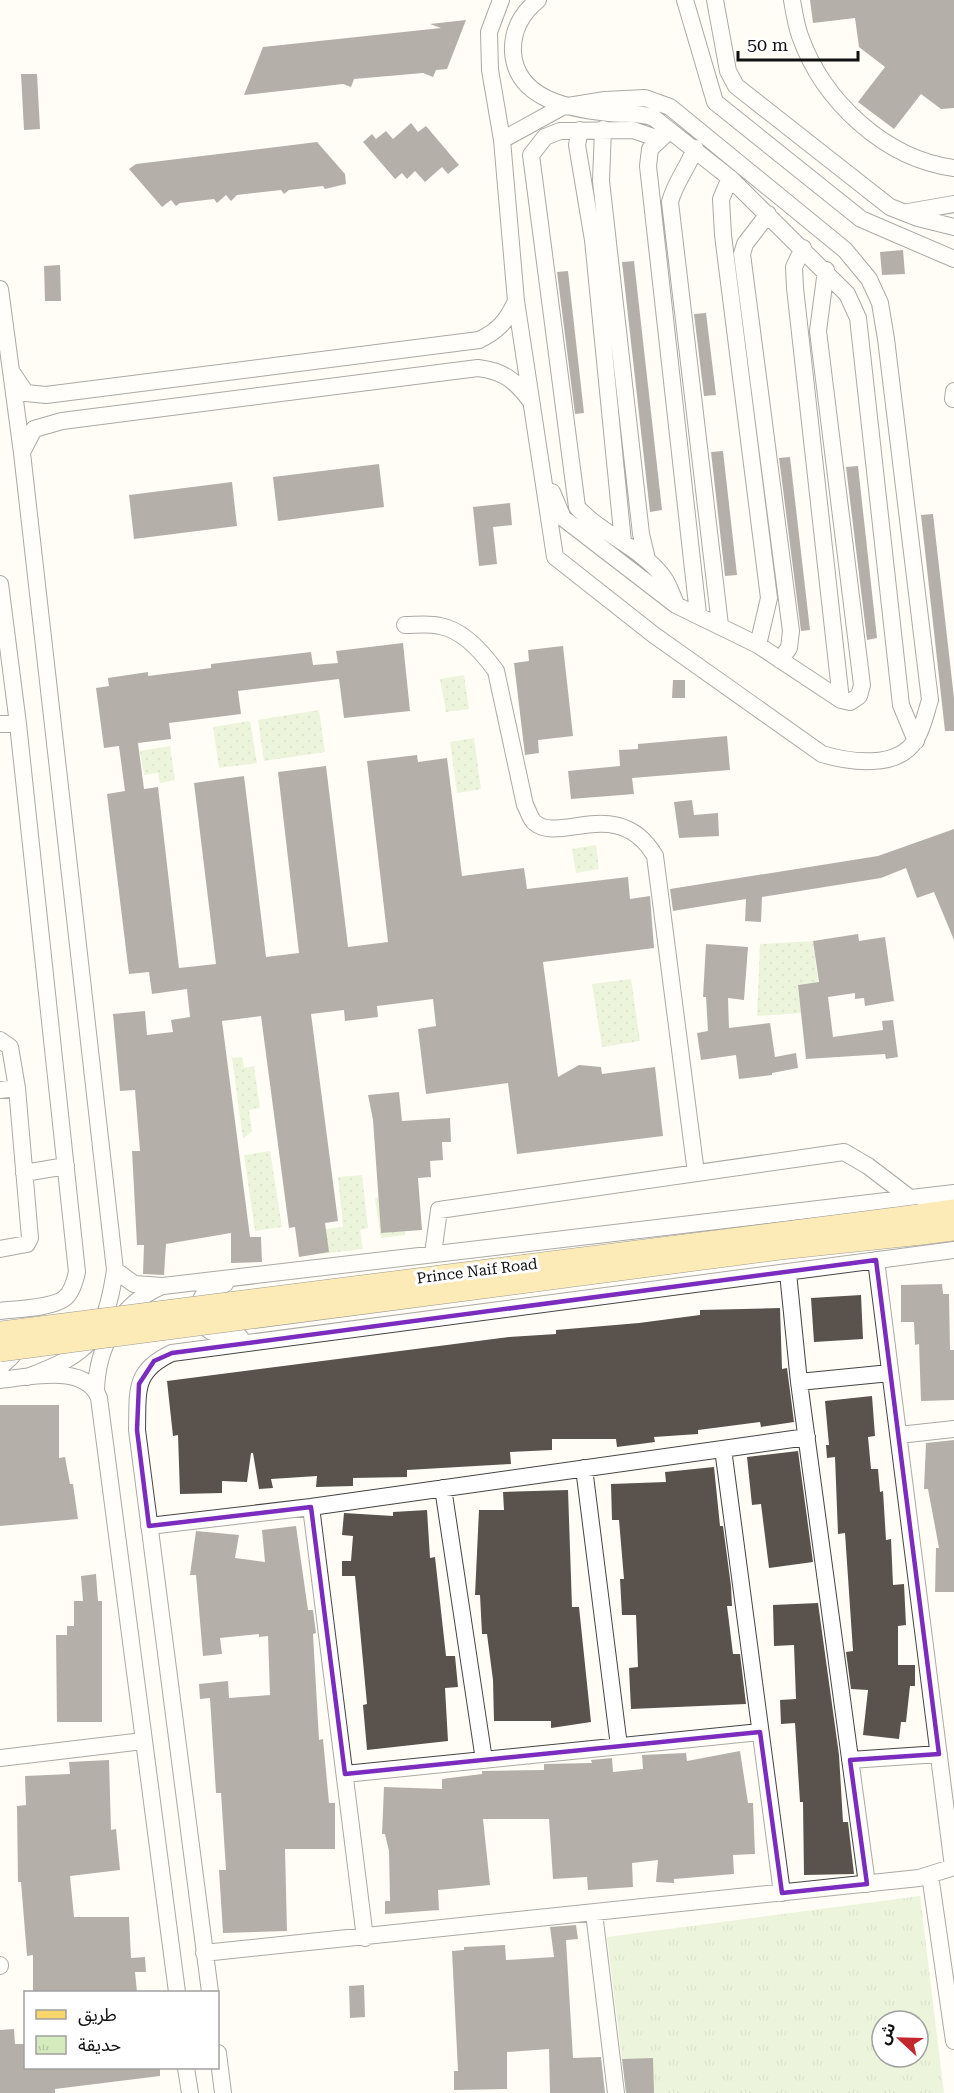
<svg xmlns="http://www.w3.org/2000/svg" width="954" height="2093" font-family="'Roboto Serif','Noto Sans Arabic',serif">
<defs>
<pattern id="grass-dots" width="8" height="8" patternUnits="userSpaceOnUse" patternTransform="scale(1.5)"><rect width="8" height="8" fill="#d5ebbd"/><path d="M2 2h.1M6 6h.1" fill="none" stroke="#b6c8a1" stroke-width="1.8" stroke-linecap="round"/></pattern>
<pattern id="park-tufts" width="24" height="20" patternUnits="userSpaceOnUse" patternTransform="scale(1.5)"><rect width="24" height="20" fill="#d5ebbd"/><path d="M3 7l-1-3M5 7V3M7 7l1-3M15 17l-1-3M17 17v-4M19 17l1-3" fill="none" stroke="#b6c8a1"/></pattern>
</defs>
<rect width="100%" height="100%" fill="#fffdf5"/>
<path fill="url(#grass-dots)" d="M464,675L469,709L446,712L440,679Z
M319,710L325,752L264,761L258,720Z
M250,721L257,763L219,768L213,727Z
M474,738L481,789L457,793L450,742Z
M170,746L175,780L160,783L158,773L144,775L140,751Z
M596,845L599,869L576,873L572,849Z
M813,941L818,982L798,985L802,1013L757,1016L760,944Z
M631,979L640,1041L602,1047L592,984Z
M242,1057L244,1068L254,1066L260,1108L249,1110L252,1131L243,1139L232,1058Z
M270,1151L282,1227L255,1231L244,1155Z
M362,1175L368,1228L360,1230L363,1249L321,1254L318,1230L343,1227L338,1177Z
M399,1194L405,1235L381,1238L375,1198Z"/>
<path fill="url(#park-tufts)" fill-rule="evenodd" d="M920,1896L944,2093H626L607,1937ZM882,2021H918V2057H882Z"/>
<path fill="#5a524d" d="M810,0H954V108L941,109L921,94L894,129L858,102L885,67L859,47L855,18L813,23Z
M466,20L447,69L436,70L433,77L423,73L354,79L351,87L343,84L244,95L263,47L441,28L430,24Z
M21,74H37L40,129L24,130Z
M411,123L418,132L426,126L459,165L448,174L442,167L425,182L415,171L407,179L402,173L395,179L363,142L372,134L376,139L386,131L393,139Z
M317,142L345,174L346,184L325,189L323,186L289,190L284,194L281,190L237,195L231,201L226,195L217,203L214,199L180,203L176,206L171,200L162,207L129,169L136,164Z
M903,250L905,274L882,275L880,252Z
M634,261L662,510L650,512L622,262Z
M60,265L61,301H45L44,266Z
M568,271L584,413L575,414L557,272Z
M706,313L716,395L704,396L694,314Z
M723,451L737,575L725,576L711,452Z
M790,457L810,630L801,631L779,458Z
M379,464L384,507L278,521L273,477Z
M858,466L877,638L867,640L846,467Z
M232,482L237,526L134,539L129,495Z
M510,503L512,525L493,527L497,564L479,566L473,507Z
M933,514L954,698V731H945L921,515Z
M403,643L410,711L344,718L339,679L238,691L241,714L169,723L171,739L138,743L144,789L158,787L179,968L216,964L194,783L244,776L266,957L299,953L278,772L326,766L348,947L388,942L367,761L417,755L418,762L447,758L462,876L524,868L527,889L628,877L630,899L650,896L654,948L543,962L558,1077L579,1065L601,1067L602,1074L655,1067L663,1136L517,1154L508,1083L426,1094L418,1029L436,1026L433,999L377,1006L378,1017L345,1021L344,1010L311,1014L338,1221L325,1223L329,1252L299,1257L295,1227L289,1228L261,1016L222,1021L250,1237H261L262,1262L231,1263V1233L166,1244L164,1275L143,1274L144,1245H137L132,1151H140L135,1090L120,1091L113,1014L145,1011L147,1035L173,1032L171,1020L190,1017L187,989L152,994L149,972L129,974L107,794L125,791L119,746L104,748L96,688L109,686L108,678L148,672V676L211,668V664L311,652L313,665L338,663L336,651Z
M563,646L573,736L538,740L539,753L525,755L514,663L529,661L528,650Z
M673,680H685V698H672Z
M727,736L730,770L632,778L634,794L571,799L568,771L620,766L619,750L638,749V744Z
M692,800L694,815L718,813L719,836L679,838L674,802Z
M954,829V940L934,892L917,898L906,868L881,878L762,897L761,922L745,921L746,899L673,911L670,889L878,856Z
M858,934L859,941L885,937L894,1001L865,1006L864,998L855,999V993L828,997L833,1037L883,1030L882,1021L893,1020L898,1057L886,1059L885,1054L806,1059L798,985L819,982L813,941Z
M706,944L748,947L744,1000L728,998L729,1028L770,1023L775,1057L796,1053L798,1068L772,1073V1075L739,1079L736,1055L701,1060L697,1033L708,1031L706,997H703Z
M399,1092L402,1121L450,1118L451,1142H442L443,1160L430,1161L431,1177L418,1178L422,1230L381,1233L373,1120L368,1095Z
M942,1284L943,1294H949L950,1350H954V1400L921,1401L919,1344L915,1345L914,1322H901V1285Z
M861,1295L863,1339L814,1342L811,1298Z
M780,1308L782,1369L787,1368L794,1422L761,1427L760,1422L698,1430V1434L654,1437L655,1442L617,1447L616,1439H552V1450L510,1452L511,1464L407,1470V1477L353,1478V1486L316,1487L317,1476L271,1479L273,1488L259,1489L253,1453H251L247,1482L222,1481V1493L180,1494L178,1435L173,1436L167,1381L509,1337L556,1334V1330L639,1323L700,1315V1310Z
M872,1396L875,1436L868,1437L871,1469H878L880,1492L883,1491L886,1540L891,1539L893,1585L904,1584L906,1625L898,1626V1665H915V1686H910L906,1722H901L899,1739L863,1735L868,1690L851,1689L846,1652L853,1651L845,1533L838,1534L835,1457L827,1458L826,1445H829L825,1401Z
M0,1405H59V1458L65,1457L70,1484H73L78,1519L0,1526Z
M954,1440V1592H935L936,1548H939L928,1489H924L926,1443Z
M798,1451L813,1562L769,1568L761,1504L752,1505L747,1457Z
M714,1467L720,1526H723L731,1586L732,1606H727L733,1654H740L746,1704L631,1709L629,1668L638,1667L636,1615H622L620,1579H624L619,1520H612L611,1484L666,1482L665,1472Z
M568,1490L572,1607H579L591,1722L551,1728V1721H494L493,1680L487,1634H482L480,1595H475L479,1510H504L503,1492Z
M427,1510L430,1558L435,1557L446,1656H455L458,1687L445,1688L448,1741L367,1750L363,1705L367,1704L355,1576H342V1561H351L353,1536L342,1535L344,1513L393,1516V1512Z
M296,1526L308,1610H313L316,1633L313,1634L319,1740L323,1739L329,1803H335V1849H285L287,1931L223,1933L219,1870H226L221,1793H216L210,1698L200,1699L199,1684L228,1681L229,1698L270,1695L268,1636L259,1637V1634L220,1638L222,1654L203,1656L196,1575H190L196,1531L239,1535L235,1558L265,1562L262,1530Z
M96,1574L98,1601H102V1722H57L56,1635H67V1626H74V1601H83L81,1576Z
M818,1603L839,1755L843,1822H848L854,1874L804,1875L803,1802H800L795,1723L781,1724L780,1700L796,1699L794,1645L774,1646L773,1605Z
M740,1751L748,1803H753L755,1854L733,1855L734,1874L674,1879V1883L656,1882L658,1860L632,1863L633,1887L588,1890L587,1877L553,1879L549,1819H483L490,1885L438,1890L439,1910L385,1914V1901H390L389,1851L385,1834H382L384,1787L442,1789V1779L482,1774V1771L544,1770V1764L592,1763L591,1760L612,1758L613,1772L643,1769L642,1755L686,1753L687,1761Z
M109,1760L111,1830L116,1829L120,1870L70,1876L74,1917H129L131,1958L145,1957L146,1972H135L137,1992H33V1955L27,1956L21,1882H18L17,1806L26,1805L25,1776L70,1774L69,1762Z
M576,1925L578,1939L566,1940L573,2058L601,2057L605,2093H550L549,2049L507,2052V2089L454,2090V2071H458L452,1951L464,1950V1947L505,1945L506,1960L554,1957L550,1927Z
M364,1985L365,2017L350,2018L349,1986Z
M14,2029L15,2044H26V2067H160V2076L55,2089V2093H0V2030Z
M653,2058L654,2093H626L622,2059Z"/>
<g fill="none" stroke-linecap="round" stroke-linejoin="round">
<g stroke="#444" stroke-width="18">
<path id="minor" d="M501,0L489,32L490,70L502,140L516,301L555,557L654,635L822,754C848,762 899,770 916,739C923,728 926,712 930,700L886,339L880,303L869,279L845,250L670,107L645,98L605,100L562,107L502,140
M538,0C522,13 512,30 513,52C516,100 571,109 609,113C625,115 639,112 654,118L730,178L847,294L858,318L901,705L916,741
M685,0L715,102L861,219L954,259
M715,0L728,71L736,86L890,207L918,218L954,227
M792,0C794,12 796,25 800,36C823,101 885,159 954,168
M603,129L601,181L641,534L647,559
M580,130L577,145L593,240L623,542
M666,134L650,149L648,166L698,614
M659,139L633,130L560,131L545,137L531,155L577,507C602,535 641,547 664,578C669,585 672,595 676,604
M695,148C688,168 675,182 670,202L720,625
M730,178L721,199L723,235L769,598L758,645
M908,212L954,204
M768,214L745,244L742,254L791,631L789,648L780,660
M803,248L794,267L795,288L841,700
M0,289L22,453L115,1270C105,1337 90,1354 27,1377
M13,374L26,393L46,395L479,340C498,331 507,321 516,301
M953,399L954,391
M22,452L34,429L62,421L478,368C502,371 514,379 529,399
M552,492L563,518L676,605L758,645L841,700L850,702L859,696L862,685L818,331L826,270
M0,584L18,724L77,1272C75,1281 72,1292 65,1298C53,1308 16,1309 0,1311
M405,625C416,625 429,623 440,626C463,630 483,653 496,671L525,805C528,810 530,818 534,822C558,845 619,794 655,856L696,1173
M0,724H18
M0,1040L10,1047L17,1088L30,1238L27,1244L0,1249
M0,1090L17,1088
M24,1173L66,1166
M433,1254L439,1210L844,1152L868,1166L910,1198
M876,1260L953,1867
M115,1270L134,1284L163,1286L954,1193
M788,1273L799,1382L867,1884
M225,1284C220,1286 211,1287 207,1291C202,1295 200,1302 200,1308C197,1333 220,1336 240,1337
M0,1367L12,1356L14,1341
M0,1380C30,1377 86,1363 99,1398L177,1992
M799,1382L890,1373
M96,1391C97,1347 119,1305 160,1287
M899,1435L954,1429
M723,1449L782,1893
M584,1468L619,1746
M443,1488L484,1760
M311,1507L365,1938
M149,1526L311,1507L807,1437
M0,1758L143,1741
M850,1760L939,1754
M345,1774L760,1732
M930,1875L954,2041
M594,1913L616,2093
M204,1953L919,1878L954,1867
M0,1965V1966
M210,1992L137,1430C138,1391 133,1371 172,1353L954,1250
M218,2053L223,2093
M186,2068L190,2093"/>
</g>
<g stroke="#222" stroke-width="22">
<path id="major" d="M919,1215L954,1210
M922,1234L954,1230"/>
</g>
<use href="#minor" stroke="#fff" stroke-width="16"/>
<use href="#major" stroke="#f9d66b" stroke-width="21"/>
<g stroke="#222" stroke-width="22" stroke-linecap="butt">
<path id="major-bridge" d="M0,1332L919,1215
M0,1351L780,1249L922,1234"/>
</g>
<use href="#major-bridge" stroke="#f9d66b" stroke-width="21"/>
</g>
<path d="M0 0H954V2093H0ZM876,1260L939,1754L850,1760L867,1884L782,1893L760,1732L345,1774L311,1507L149,1526L137,1430L139,1384L154,1361L172,1353Z" fill="#fffdf5" fill-opacity=".55" fill-rule="evenodd"/>
<path fill="none" stroke="#7b2cbf" stroke-width="4.5" stroke-linejoin="round" d="M876,1260L939,1754L850,1760L867,1884L782,1893L760,1732L345,1774L311,1507L149,1526L137,1430L139,1384L154,1361L172,1353Z"/>
<g text-anchor="middle" stroke-width="6" stroke-linejoin="round" paint-order="stroke">
<g font-size="15" fill="#111" stroke="#fff">
<text transform="translate(477 1271) rotate(-7)" y="5">Prince Naif Road</text>
</g>
</g>
<rect x="24" y="1991" width="195" height="78" fill="#ffffff" stroke="#a0a0a0" stroke-width="1.5"/>
<rect x="36" y="2010" width="30" height="9" fill="#f9d66b" stroke="#a0a0a0" stroke-width="1.5"/>
<text x="78" y="2021" font-size="18" fill="#111111">طريق</text>
<rect x="36" y="2036" width="30" height="18" fill="url(#park-tufts)" stroke="#a0a0a0" stroke-width="1.5"/>
<text x="78" y="2051" font-size="18" fill="#111111">حديقة</text>
<g transform="translate(900 2039) rotate(292)"><circle r="28" fill="#ffffff" stroke="#a0a0a0" stroke-width="1.5"/>
<path d="M0-4.5L10 22L0 15L-10 22Z" fill="#c4262e"/>
<text y="-9" font-size="16" font-weight="bold" text-anchor="middle" fill="#111111">ش</text>
</g>
<path d="M738 51v9h120v-9" fill="none" stroke="#111111" stroke-width="3"/>
<text x="747" y="51" font-size="18" fill="#111111" stroke="#ffffff" stroke-width="4.5" paint-order="stroke">50 m</text>
</svg>
